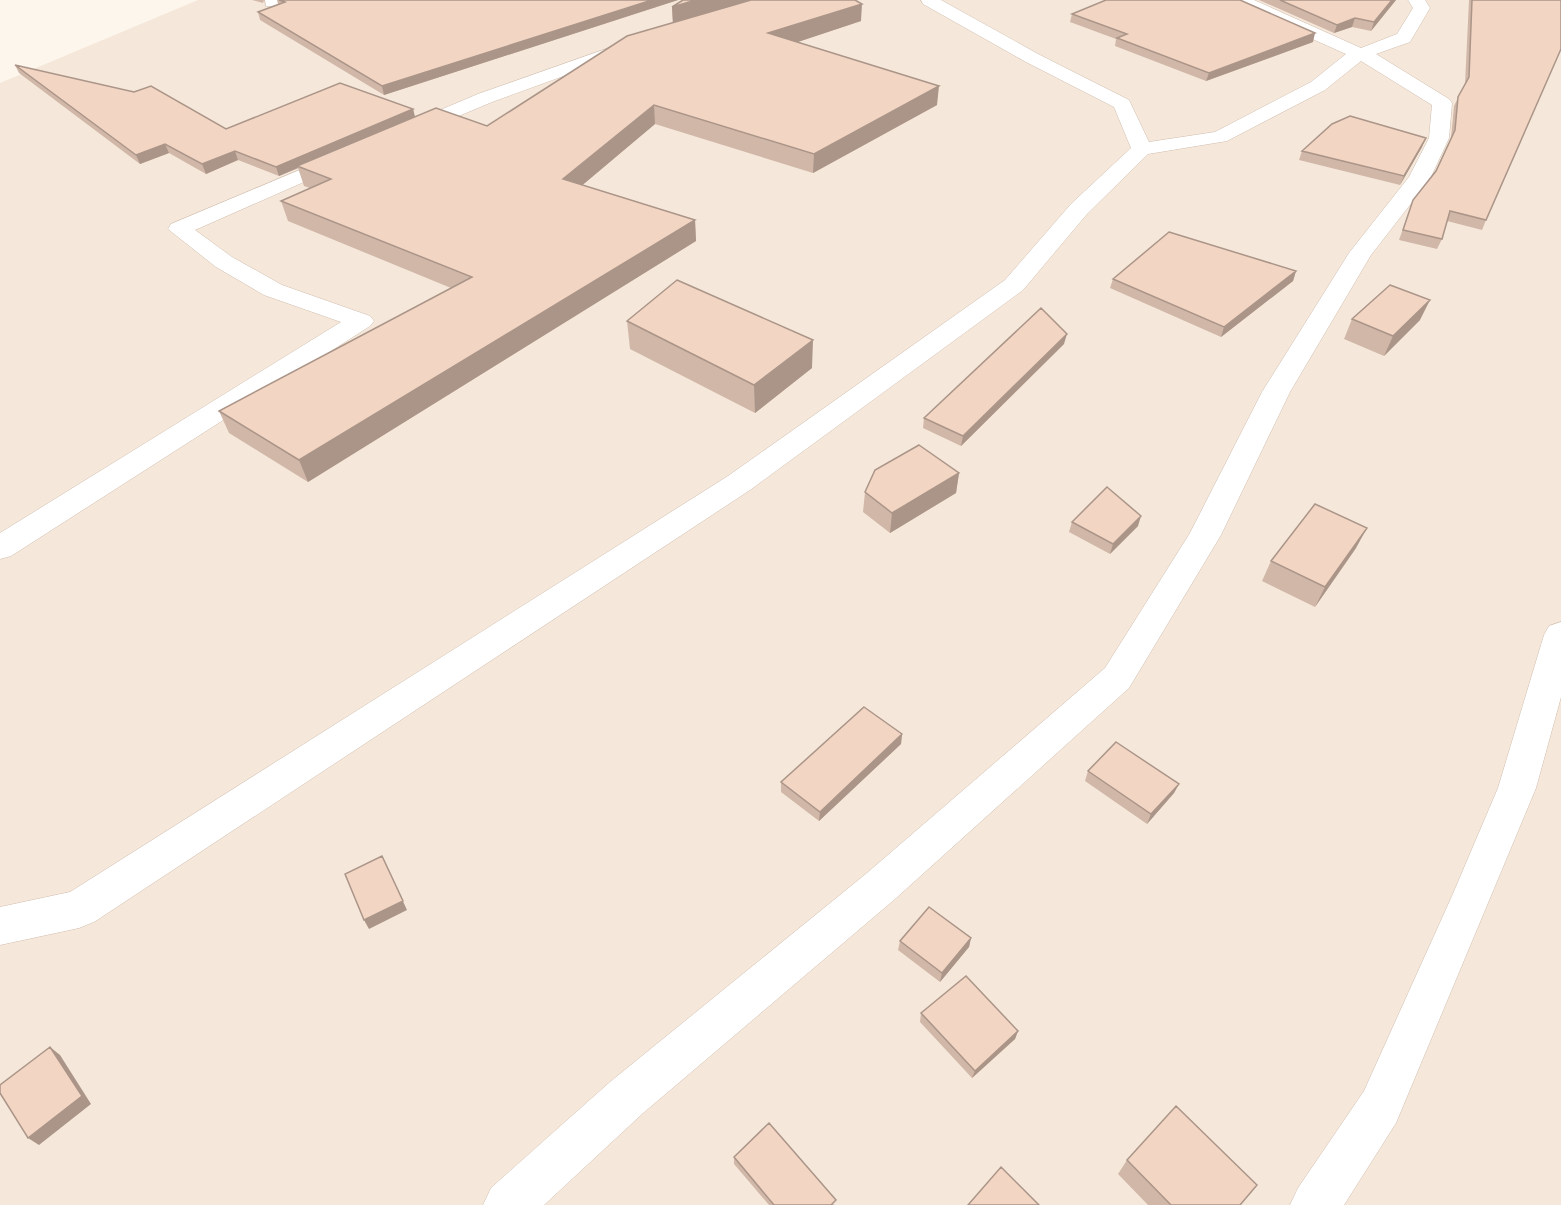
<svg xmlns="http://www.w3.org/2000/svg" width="1561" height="1205" font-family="'Sofia Sans Condensed',sans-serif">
<rect width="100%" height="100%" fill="#fdf6ec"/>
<path fill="#f5e8da" d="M198,0H1561V1205H0V83Z"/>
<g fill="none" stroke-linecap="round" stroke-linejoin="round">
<g stroke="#d1beb0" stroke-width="1">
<path id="street" d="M265,0H285C281,7 273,7 266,6Z
M921,0H941L1038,54L1129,100L1149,142L1215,132L1311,82L1346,54L1234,4L1232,0H1254L1361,48L1397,34L1413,8L1408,0H1425L1430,8L1410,42L1376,54L1449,99L1452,103L1449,138L1430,179L1371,255L1290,392L1221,535L1129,688L895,899L642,1114L544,1205H483L491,1188L610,1082L867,873L1105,668L1190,533L1262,392L1349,253L1409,177L1429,138L1432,105L1361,61L1325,90L1227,141L1148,154L1087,214L1023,290L750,490L94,922L79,928L0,945V907L70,892L728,476L1005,280L1071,204L1131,148L1114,107L1026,62L923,4Z
M637,38L643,39L646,43L643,47L492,102L414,135H400L397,131L400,127L478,94Z
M340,153L347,155L350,159L347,163L195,230L232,257L282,285L370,316L374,321L370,326L11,556L0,559V533L341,322L264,295L216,267L168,229L171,224Z
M1561,622V697L1536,788L1396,1123L1344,1205H1290L1298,1188L1364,1091L1452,896L1498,788L1544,635L1549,626Z"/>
</g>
<use href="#street" fill="#fff" fill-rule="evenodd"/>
</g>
<path fill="#d1b7a8" d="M252,0H264L263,3Z
M277,0H678L384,95L260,20L258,12L278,4Z
M1259,0H1396L1371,31L1352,27L1334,33Z
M1469,0H1561L1486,220L1482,230L1447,221L1442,239L1437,249L1399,240L1413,200L1436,171L1451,138L1454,106L1465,84Z
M672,7L861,21L797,42L937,105L813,173L655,124L582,185L695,220L696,241L308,482L229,433L219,411L451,288L288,221L281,201L310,188L304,186L298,168L279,176L238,160L206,174L169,153L140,164L19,73L15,65L226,129L413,109L415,116L487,126L673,23Z
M1072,14L1313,42L1206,81L1115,46L1116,39L1070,22Z
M1422,147L1400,185L1299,160L1302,151Z
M1296,271L1293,281L1221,337L1110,288L1113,279Z
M1352,319L1420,320L1384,356L1344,339Z
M627,321L812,368L755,413L630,349Z
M1064,344L961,446L923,428L924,418Z
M959,473L956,493L890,533L863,512L865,492Z
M1072,522L1138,526L1110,554L1069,532Z
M1356,548L1315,607L1262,581L1271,561Z
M902,734L901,744L819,821L781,792V782Z
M1088,771L1179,784L1174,793L1147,824L1085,781Z
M971,938L969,947L940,982L898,950L900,941Z
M921,1013L1018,1031L1015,1039L972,1078L920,1022Z
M734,1157L835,1205H769L734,1164Z
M1127,1160L1240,1205H1148L1118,1174Z"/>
<path fill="#aa9588" d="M652,0H678L384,95L382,86Z
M696,0H756L673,25L672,7Z
M1392,0H1396L1371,31L1374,22Z
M862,4L861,21L768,52V33Z
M1355,18L1352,27L1334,33L1337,25Z
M1315,33L1313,42L1206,81L1209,73Z
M939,86L937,105L813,173L814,154Z
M654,105L655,124L566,199L563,179Z
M413,109L415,118L297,166L298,168L279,176L276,167Z
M1426,138L1422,147L1400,185L1404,176Z
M165,144L169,153L140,164L136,155Z
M235,151L238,160L206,174L202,164Z
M695,220L696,241L308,482L299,460Z
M1296,271L1293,281L1221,337L1224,327Z
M1430,300L1420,320L1384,356L1393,336Z
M1067,334L1064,344L961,446L963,436Z
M813,340L812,368L755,413L754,385Z
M959,473L956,493L890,533L892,513Z
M1141,516L1138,526L1110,554L1113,544Z
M1367,528L1356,548L1315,607L1325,587Z
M902,734L901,744L819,821L820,812Z
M1179,784L1174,793L1147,824L1151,814Z
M382,856L407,910L369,929L364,920Z
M971,938L969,947L940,982L942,973Z
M1018,1031L1015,1039L972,1078L975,1071Z
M50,1047L60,1055L91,1104L39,1145L28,1138Z"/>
<path fill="#f3d5c3" stroke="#aa9588" stroke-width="1.5" d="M279,0H652L382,86L258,12L285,2Z
M683,0H696L672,7Z
M751,0H855L862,4L768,33L939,86L814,154L654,105L563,179L695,220L299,460L219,411L472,277L281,201L331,179L297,166L436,108L487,126L627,36Z
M1106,0H1240L1315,33L1209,73L1117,38L1127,34L1072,14Z
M1280,0H1392L1374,22L1355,18L1337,25Z
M1472,0H1561V49L1486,220L1450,211L1442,239L1403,230L1413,200L1436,171L1455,130L1458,97L1469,77Z
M15,65L134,92L151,86L226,129L340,83L413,109L276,167L235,151L202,164L165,144L136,155Z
M1350,116L1426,138L1404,176L1302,151L1332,124Z
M1169,232L1296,271L1224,327L1113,279Z
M677,280L813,340L754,385L627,321Z
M1390,285L1430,300L1393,336L1352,319Z
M1041,308L1067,334L963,436L924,418Z
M919,445L959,473L892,513L865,492L875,470Z
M1107,487L1141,516L1113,544L1072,522Z
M1315,504L1367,528L1325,587L1271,561Z
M864,707L902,734L820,812L781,782Z
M1116,742L1179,784L1151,814L1088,771Z
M382,856L403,901L364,920L345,874Z
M929,907L971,938L942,973L900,941Z
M966,976L1018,1031L975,1071L921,1013Z
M50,1047L82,1096L28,1138L0,1093V1085Z
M1176,1106L1257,1185L1240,1205H1171L1127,1160Z
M769,1123L836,1200L831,1205H774L734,1157Z
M1001,1167L1039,1205H968Z"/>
</svg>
